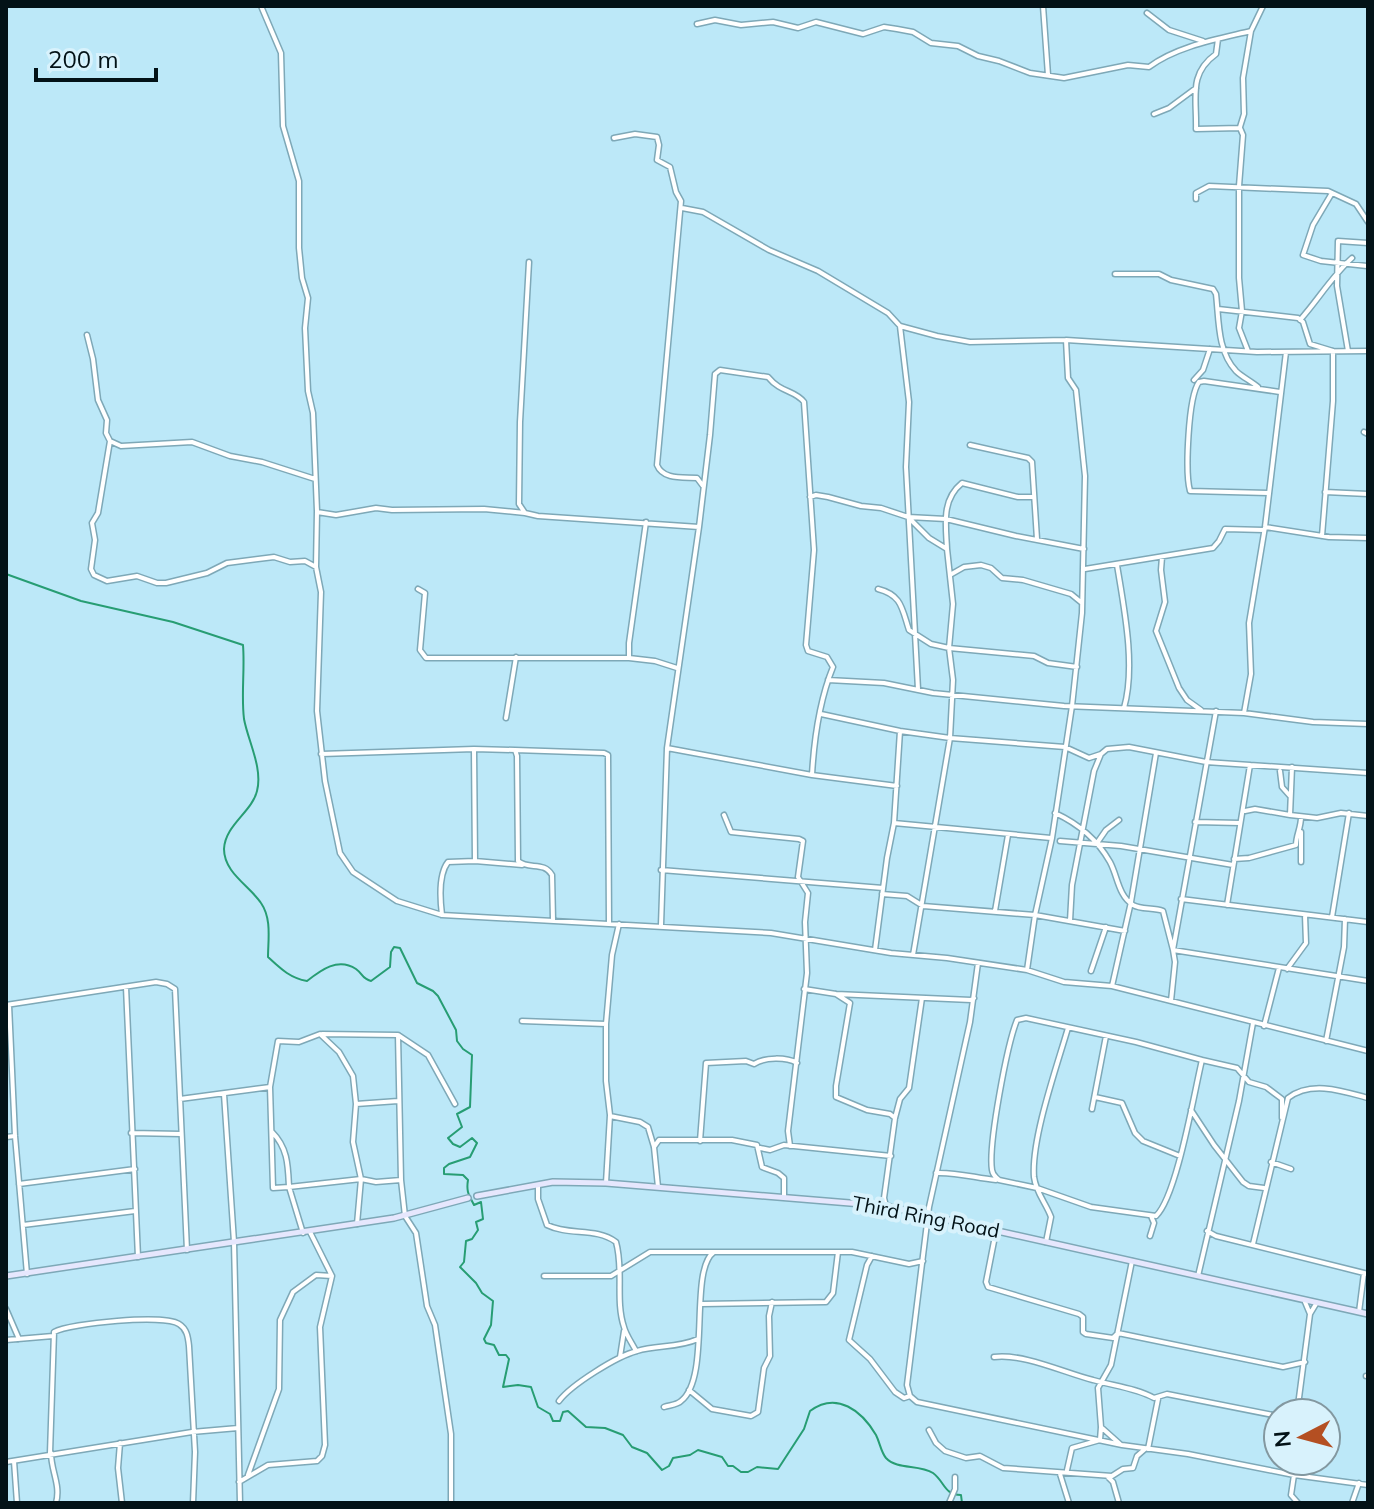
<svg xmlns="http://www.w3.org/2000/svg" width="1374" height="1509" font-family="Mulish,sans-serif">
<rect width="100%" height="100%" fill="#bce8f8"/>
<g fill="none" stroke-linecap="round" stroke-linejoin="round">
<path stroke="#279d73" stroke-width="2" d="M6,574L81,601L173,622L243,645C245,669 241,695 244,719C248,741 263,768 257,791C252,812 225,825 224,849C224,873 250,886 261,903C272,919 268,940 268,957C281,969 290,978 307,981C321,970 338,957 356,969C363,974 362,979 371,981L390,967L391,952L394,947L400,948L417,983L433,991L438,996L456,1030L457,1041L463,1049L472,1055L470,1107L457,1114L462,1127L448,1138L453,1144L460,1147L472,1138L477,1143L470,1157L449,1164L444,1168V1174L463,1175L468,1180C466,1192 469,1195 474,1205L481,1202L483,1219L476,1222L478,1230L472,1239L466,1241L464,1262L460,1267L476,1283L482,1293L493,1301L491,1325L484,1339L486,1343L494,1345L499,1355H506L509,1359L503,1387L518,1385L531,1387L538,1407L550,1414L553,1421H560L563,1412L568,1411L586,1427L605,1428L623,1435L632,1447L647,1453L662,1470L669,1466L673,1458L690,1455L698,1450L722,1457L728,1466H733L741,1472H748L757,1467L778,1469L804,1429L810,1411C837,1391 862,1411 876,1435C880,1443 881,1452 886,1458C897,1470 919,1464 933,1473C945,1482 944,1495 961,1495L962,1503"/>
<g stroke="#7ea8b7" stroke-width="7">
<path id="street" d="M261,6L281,53L283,126L299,181V248L302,278L308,298L305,328L308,391L313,413L317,511L316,567L321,592L317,711L325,781L340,853L353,872L397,901L442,915L771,933L891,953L947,958L1027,970L1064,982L1112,986L1368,1051
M1043,6L1048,75
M1147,13L1169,30L1203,41
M697,24L715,20L741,25L773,22L798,28L816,22L863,34L884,27L897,29L913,32L931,43L958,46L978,56L999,61L1030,73L1064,78L1128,65L1149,67C1177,46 1218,39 1251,31L1263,6
M1218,39L1216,54C1188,74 1197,98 1196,129L1240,128L1243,135L1239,186V278L1242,311L1239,328L1248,351
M1154,114L1169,108L1196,88
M1240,127L1244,114L1243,78L1251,31
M614,138L635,134L657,137L659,145L657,160L670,167L676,192L681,201L657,465C663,480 683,477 697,478L703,486
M1332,193L1313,225L1303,255L1321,261L1367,266
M1196,199V193L1209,186L1328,191L1356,204L1368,222
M682,208L703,212L769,250L818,271L888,313L900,326L937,336L970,342L1066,340L1257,352L1368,351
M529,262L520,422L519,504L525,513L538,516L699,527L667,748L661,925
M1115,274H1159L1171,280L1213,289L1216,294C1219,319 1217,351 1236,371C1242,377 1251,381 1258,387
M1218,309L1298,318L1303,322L1310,344L1333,351V401L1322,536
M1300,320C1318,300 1332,276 1352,258
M900,326L909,402L906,467L918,689
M87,335L93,359L98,400L107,420L106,433L110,441L121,446L192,442L230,456L262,462L315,479
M1348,351L1337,286L1338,241L1368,243
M1194,380L1203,370L1210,349
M1364,432L1368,434
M110,441L98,513L92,523L95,540L91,569L94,575L107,581L137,576L157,583H166L207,573L227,563L274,557L290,562L305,561L316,567
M970,445L1028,458L1032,462L1037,539
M1325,492L1368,494
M1268,493L1190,491C1185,473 1188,397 1199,382L1204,381L1280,392
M810,497L816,495L828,497L861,506L881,508L908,517L946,519L1016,536L1084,549
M317,512L336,515L376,508L392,510L484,509L525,513
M908,517L929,538L947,549L953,604L949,648L953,680L950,738L913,955
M699,527L710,435L715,374L720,370L768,377C781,393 795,390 804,402L814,550L806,645L808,651L827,657L833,667C820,699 814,740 812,775
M1265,527L1329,537L1368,538
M947,549C946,525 941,500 962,483L1018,497H1033
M1162,557L1161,570L1165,602L1156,631L1179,688L1187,700L1201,710
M1117,565C1124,608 1136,666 1124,708
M1085,569L1213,548L1219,541L1225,529L1264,530
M950,575L964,567L981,565L991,568L1002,578L1023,580L1071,594L1082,603
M418,589L425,593L420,650L426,658H629L655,661L677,668
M878,589C902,595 902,609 909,630L931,644L949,648L1034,656L1048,663L1077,667
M629,658V643L646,522
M828,680L884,683L933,693L1064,706L1244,713L1313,722L1368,724
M1244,713L1251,674L1249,623L1265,527L1286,352
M821,714L900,731L950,738L1065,747L1089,758L1101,754
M506,718L516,657
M667,748L812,775L897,786
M474,749L475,861
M515,750L604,753L608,755L609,923
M321,754L474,749L515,750L517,756L518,861C529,870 544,861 552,875L553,920
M1292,767L1290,815L1317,818L1341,813L1368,816
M1280,771L1282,787L1290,796
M1245,811L1255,809L1290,815
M1055,813C1079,824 1097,839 1110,862C1118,877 1118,895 1133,905C1141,910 1154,907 1163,911L1173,950L1368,981
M724,815L731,832L799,839L803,841L798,877L808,893L805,922L807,973L788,1131L790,1146
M1195,822L1240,823
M894,823L1051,838
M1060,841L1121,846L1233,865
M1097,843L1106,830L1119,820
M1234,859L1249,858L1296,845C1296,835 1301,828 1301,817
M1301,862V832
M661,870L883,888
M882,894L907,896L923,906L1035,915L1125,931
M1181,899L1368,922
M1227,905L1250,765
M995,911L1008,835
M442,915C440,899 438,875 448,862L475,861L522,865
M1332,917L1349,813
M1070,921L1072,885L1094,771L1101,754L1107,749L1129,747L1206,762L1368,773
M875,950L887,858L894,823L900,731
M978,963L970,1022L929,1207L907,1385L910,1396L917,1402L1122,1445L1188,1454L1294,1475L1368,1485
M1287,969L1306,943L1305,915
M1027,970L1035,915L1052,838L1072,706L1082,613L1085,476L1076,390L1068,378L1066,340
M1091,971L1106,927
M1112,986L1131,902L1156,753
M126,987L138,1257
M804,989L836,994L971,1000L974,998
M836,994L850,1003L836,1086V1097L867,1110L890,1114L895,1118
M1171,1001L1175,962L1173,950L1216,711
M6,1005L156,982L167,984L175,989L187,1250
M9,1005L15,1136L27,1274
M522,1021L606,1024
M1264,1026L1279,968
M322,1034L398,1035L428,1055L455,1104
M398,1035L401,1180L405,1216L416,1233L427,1306L435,1325L451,1434V1503
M1326,1041L1344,947L1345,919
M1202,1060L1136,1042L1026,1018L1017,1020C1007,1045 988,1145 992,1170C993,1176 995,1176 999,1180L1037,1188L1091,1207L1156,1216C1177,1196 1194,1093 1202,1060L1237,1068L1249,1082L1266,1087L1282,1099V1118
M270,1087L273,1188L289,1187L303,1233
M224,1094L234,1242L240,1503
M1095,1097L1122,1103L1135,1133L1143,1141L1180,1156
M180,1099L270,1087L278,1041L299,1042L320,1034L339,1052L353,1076L356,1104L353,1142L361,1179L357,1224
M356,1104L398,1101
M1092,1109L1106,1036
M1191,1110L1214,1145L1243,1182L1249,1186L1264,1188
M610,1116L640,1122L648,1127L654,1147L658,1187
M272,1132C288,1148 288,1166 289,1187L361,1179L376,1182L401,1180
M131,1133L181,1134
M6,1137L15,1136
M700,1141L706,1063L746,1061L754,1064C765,1057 786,1057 797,1063
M654,1147L659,1140H732L757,1145L762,1167L778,1173L784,1178V1196
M760,1148L770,1150L784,1145L891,1156
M1271,1162L1291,1169
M936,1173C956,1172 976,1178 996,1180
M606,1183L610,1115L606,1081V1024L612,955L619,924
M19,1184L135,1169
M538,1186V1199L547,1225C569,1236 596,1227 616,1242C624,1270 615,1300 624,1327C626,1335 632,1343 636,1351
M886,1206L884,1198L895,1118L900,1099L909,1088L922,998
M23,1225L135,1211
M996,1231L986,1282L988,1287L1079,1314L1083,1317V1332L1086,1334L1113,1338L1118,1333L1283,1367L1305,1362
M1207,1231L1216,1236L1368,1274
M1150,1236L1154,1223L1151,1216
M1046,1242L1051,1217C1046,1203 1036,1193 1034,1177C1031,1139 1057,1066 1068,1028
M1253,1244L1288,1098C1311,1080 1343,1091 1368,1098
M872,1256L867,1265L849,1340L870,1359L895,1392L904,1398L910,1396
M544,1276H611L650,1252H714
M1198,1276L1239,1101L1253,1023
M1305,1302L1310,1314
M702,1304L826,1302L833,1293L838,1252
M6,1309L19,1339
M1359,1312L1364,1273
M6,1340L53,1336
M620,1357L624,1331
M994,1357C1023,1353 1065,1373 1093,1380C1114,1386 1136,1388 1154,1398L1167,1394L1278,1416
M1366,1376H1368
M689,1390L712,1409L751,1416L758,1412L764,1368L770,1356L769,1316L772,1302
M559,1401C571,1385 617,1356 637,1351C657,1345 678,1348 698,1339
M664,1407C670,1405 677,1405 681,1401C712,1377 688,1270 714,1252H852L909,1264L923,1261
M1297,1413L1310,1314L1316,1304
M1101,1427L1120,1444
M929,1430L936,1443L945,1451L966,1458L980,1456L1003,1468L1112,1476L1123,1469L1133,1468L1137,1456L1145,1449
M120,1443L118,1468L122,1503
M1148,1449L1158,1399
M50,1453L54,1332C71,1323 164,1314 179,1324C187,1329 188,1337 189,1346L195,1452L193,1503
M51,1453C51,1471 61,1485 56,1503
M14,1461L17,1503
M1287,1461L1288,1469L1294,1475L1291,1495L1298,1503
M6,1462L192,1432L238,1428
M1067,1470L1072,1448L1100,1440L1101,1427L1098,1388L1111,1365L1132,1261
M1060,1474L1069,1503
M248,1475L279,1389L280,1320L293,1292L316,1275L332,1276
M1108,1477L1113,1482L1119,1503
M239,1482L268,1465L317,1461L322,1456L325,1445L320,1327L332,1276L310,1232
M949,1503L955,1489V1477
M1352,1503L1359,1483"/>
</g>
<g stroke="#7ea8b7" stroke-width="8">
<path id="secondary" d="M477,1196L553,1182L606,1183L886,1206L1368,1314
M6,1276L394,1218L468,1198"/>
</g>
<use href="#street" stroke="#fff" stroke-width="4"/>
<use href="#secondary" stroke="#e6e7fd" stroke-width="5"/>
</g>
<g text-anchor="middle" stroke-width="8" stroke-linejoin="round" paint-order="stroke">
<g font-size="20" fill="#031217" stroke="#d8f2fc">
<text transform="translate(926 1217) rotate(11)" y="7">Third Ring Road</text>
</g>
</g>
<rect width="1374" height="1509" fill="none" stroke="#031217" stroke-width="16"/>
<g transform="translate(1302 1437) rotate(264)"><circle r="38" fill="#d8f2fc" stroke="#8398a0" stroke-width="2"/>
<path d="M0-6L14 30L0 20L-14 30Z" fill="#b44f22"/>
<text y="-12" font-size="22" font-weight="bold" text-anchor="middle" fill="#031217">N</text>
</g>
<path d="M36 68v12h120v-12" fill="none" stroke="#031217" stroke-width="4"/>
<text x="48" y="68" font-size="24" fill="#031217" stroke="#d8f2fc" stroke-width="6" paint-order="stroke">200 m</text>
</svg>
